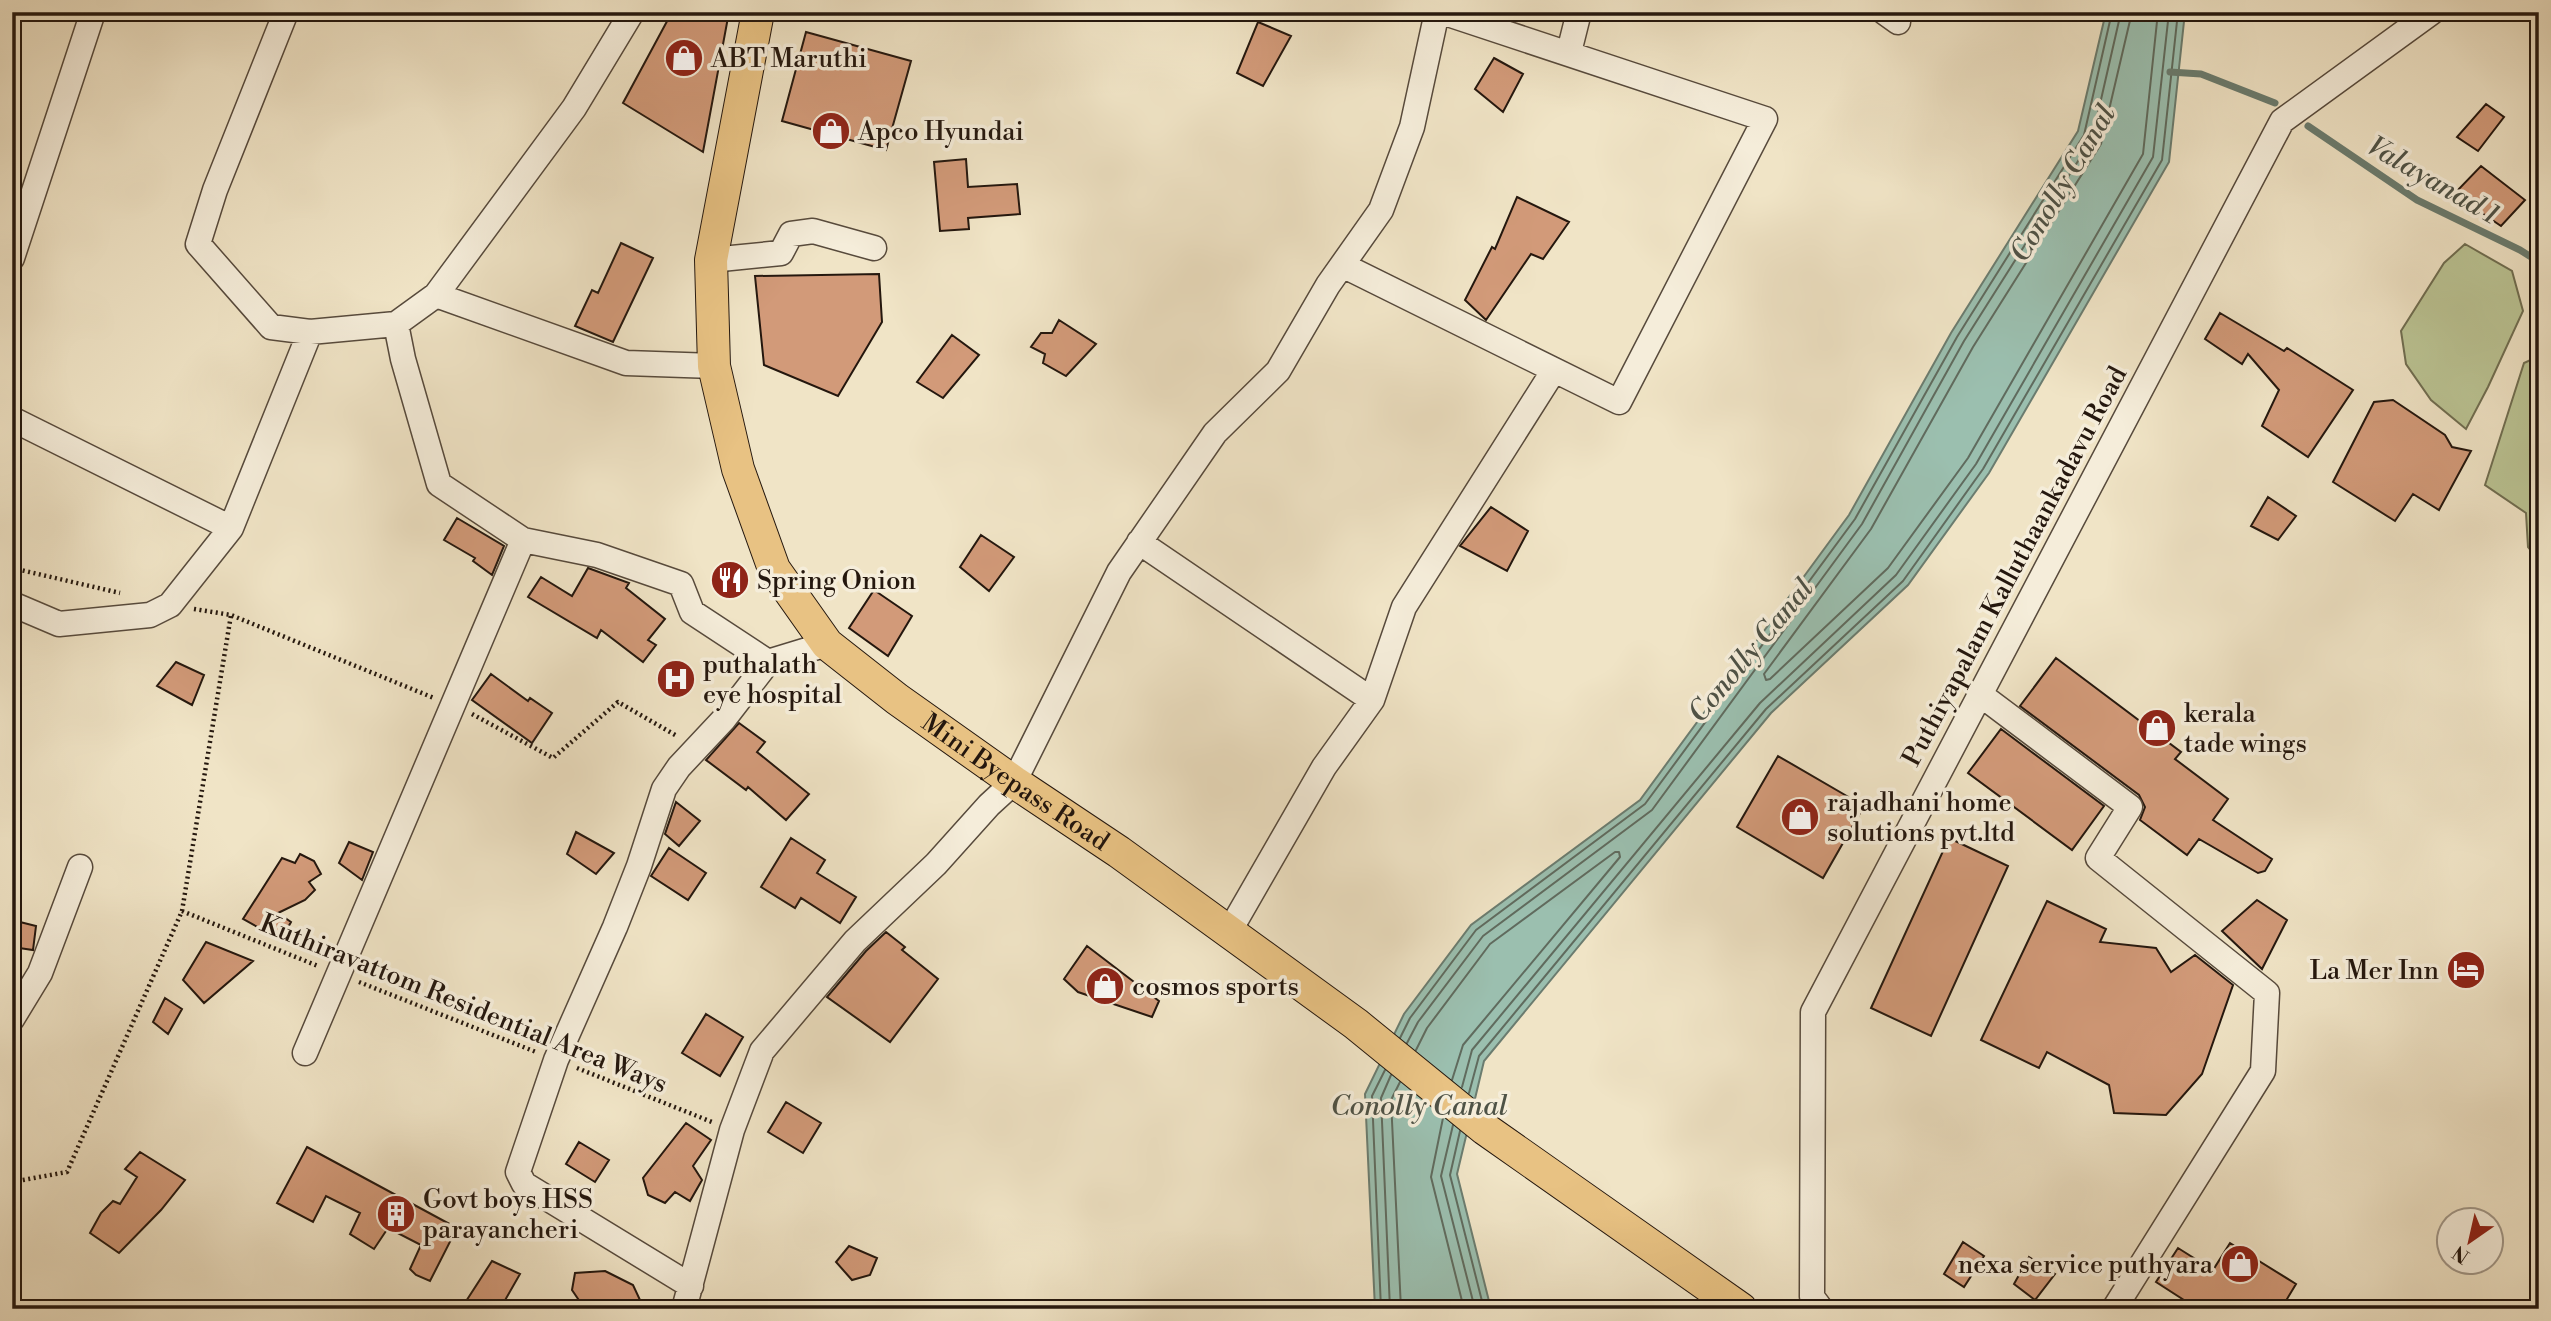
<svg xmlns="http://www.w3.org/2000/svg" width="2551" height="1321" font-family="'Libre Bodoni',serif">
<rect width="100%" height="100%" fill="#f0e4c6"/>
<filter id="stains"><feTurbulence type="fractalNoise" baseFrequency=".00286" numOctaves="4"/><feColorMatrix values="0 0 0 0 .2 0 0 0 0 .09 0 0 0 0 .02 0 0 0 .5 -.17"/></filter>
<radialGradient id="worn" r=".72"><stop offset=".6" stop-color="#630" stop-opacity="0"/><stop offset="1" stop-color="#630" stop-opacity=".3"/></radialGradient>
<path fill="#bbc494" stroke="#706e51" stroke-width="2" d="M2465,244L2512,271L2523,311L2488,387L2466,429L2431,400L2406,364L2401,331L2444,263Z
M2539,356V560L2528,547L2526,513L2485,485L2524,363Z"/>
<path fill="#9bbfaf" stroke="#6b7c6f" stroke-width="2" d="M2106,12H2185L2169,162L1989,473L1908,585L1771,713L1484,1061L1457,1174L1491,1309H1375L1365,1094L1404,1014L1471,925L1640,800L1849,515L1951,333L2078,131Z"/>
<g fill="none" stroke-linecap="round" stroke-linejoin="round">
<path stroke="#606b5e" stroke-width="2" d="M2132,12L2101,144L1973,347L1871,529L1764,674L1766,680L1770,679L1888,568L1968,458L2143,154L2158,12
M1400,1038L1410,1018L1476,930L1645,804L1855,519L1957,337L2084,135L2112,12
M1407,1043L1418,1022L1483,936L1652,810L1862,524L1964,341L2092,139L2121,12
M1416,1050L1427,1028L1490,944L1615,852H1619L1620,857L1463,1045L1452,1080
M1400,1082L1391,1100L1401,1309
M1462,1087L1472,1050L1760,703L1896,575L1976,464L2153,157L2169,12
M1469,1093L1479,1056L1766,709L1903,581L1983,469L2162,160L2178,12
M1443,1118L1431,1177L1464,1309
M1453,1125L1441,1176L1475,1309
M1460,1131L1450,1175L1484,1309
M1381,1309L1372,1096L1385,1070
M1390,1309L1381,1098L1391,1075"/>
<path stroke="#6b7c6f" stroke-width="7" d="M2170,72L2201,74L2275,103
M2308,126L2417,200L2520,250L2539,262"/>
</g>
<path fill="#d29a79" stroke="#24170e" stroke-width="2" d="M672,12H729L703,152L623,103Z
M1258,22L1291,36L1263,86L1237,73Z
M806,32L911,61L886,150L782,121Z
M1494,58L1523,74L1503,112L1475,89Z
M2486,104L2504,117L2478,151L2457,137Z
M966,159L968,187L1017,184L1020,214L968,218L969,229L940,231L934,162Z
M2481,166L2525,200L2501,226L2454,194Z
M1517,197L1569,222L1543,259L1531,254L1486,320L1465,300L1492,247L1495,249Z
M621,243L653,258L613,342L575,326L592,290L598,293Z
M879,274L882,322L838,396L764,365L755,276Z
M2220,313L2284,351L2287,348L2353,390L2308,457L2262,426L2279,390L2248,354L2242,364L2205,339Z
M1059,320L1096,344L1066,376L1043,363L1045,354L1031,347L1041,333H1052Z
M952,335L979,355L943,398L917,382Z
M2393,400L2445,435L2452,447L2471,451L2439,510L2413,494L2395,521L2333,482L2374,402Z
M2268,497L2296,516L2278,540L2251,526Z
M1491,507L1528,531L1507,571L1460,546Z
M457,518L504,546L492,575L473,561L475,558L444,540Z
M981,535L1014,557L989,591L960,567Z
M588,568L629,583L626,588L665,619L648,640L656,645L643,662L601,630L597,638L528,597L541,577L572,596Z
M874,590L912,616L888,656L849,628Z
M2056,658L2181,752L2175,759L2228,799L2213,820L2272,859L2265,871L2258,873L2199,839L2187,855L2140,820L2145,807L2139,795L2020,706Z
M176,662L204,675L192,705L157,686Z
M491,674L528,701L530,698L552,713L532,743L472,700Z
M739,723L765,742L757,752L809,794L786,820L748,787L746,790L706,760Z
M2001,729L2104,806L2072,850L1968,773Z
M1778,756L1864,806L1823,878L1737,827Z
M676,802L700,821L679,846L665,834Z
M576,832L614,853L596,874L567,854Z
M791,838L825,860L817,873L856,897L840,923L801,898L795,908L761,887Z
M1949,838L2008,866L1931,1036L1871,1008Z
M349,842L373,852L362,880L339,863Z
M669,848L706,873L688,900L651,876Z
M300,854L314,861L321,874L309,882L315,890L305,900L278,913L291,922L281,940L243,919L282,858L295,863Z
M2257,900L2287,920L2262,969L2222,931Z
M2047,901L2106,929L2100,942L2156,948L2171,972L2195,955L2233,985L2202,1074L2166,1115L2114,1113L2109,1085L2047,1052L2039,1068L1981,1040Z
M12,920L36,926L33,950L12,947Z
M886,932L905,947L902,950L938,979L890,1042L827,997L866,951Z
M206,942L253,961L204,1003L183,980Z
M1087,946L1159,1001L1152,1017L1078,992L1064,979Z
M165,998L182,1009L168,1034L153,1022Z
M706,1014L743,1037L720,1076L682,1053Z
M786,1102L821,1123L803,1153L768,1132Z
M686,1123L711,1140L693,1166L702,1180L690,1201L675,1192L665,1203L648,1195L643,1178Z
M579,1142L609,1160L595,1182L566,1164Z
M307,1147L457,1228L430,1281L416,1275L410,1269L421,1245L388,1228L374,1249L350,1234L360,1213L326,1196L313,1222L277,1203Z
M140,1152L185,1180L161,1210L119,1253L90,1233L101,1213L113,1201L120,1204L137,1177L125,1169Z
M1963,1242L1984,1256L1964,1287L1944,1274Z
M2230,1243L2296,1284L2281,1309H2198L2156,1282L2178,1248L2213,1270Z
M849,1246L877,1258L870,1275L852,1280L836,1262Z
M2029,1257L2055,1274L2035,1300L2014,1284Z
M492,1261L520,1274L500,1309H461Z
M605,1271L633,1285L640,1300L636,1309H585L572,1290L575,1273Z"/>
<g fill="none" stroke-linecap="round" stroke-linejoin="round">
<g stroke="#574a3c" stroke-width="27">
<path id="minor" d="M286,12L215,190L198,244L271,327L310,332L396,324L436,295
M632,12L574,108L436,295L626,363L714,366
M1884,12L1898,22
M1569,52L1579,12
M12,258L93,12
M711,260L781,253L791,234L813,231L874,248
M1342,265L1619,402L1765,119L1442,12
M396,324L403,359L439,484L523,540L597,555L681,584L692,612L768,662
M12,419L231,528
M1139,542L1372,700
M12,604L59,624L150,615L170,605L231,528L310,332
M1981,695L2130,807L2098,858L2267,993L2263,1071L2114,1309
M1229,932L1324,767L1372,700L1404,607L1554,370
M12,1019L40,973L80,867
M305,1053L523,540
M691,1286L524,1184L518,1172L556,1060L615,927L639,866L664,789L679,767L724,719L768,662L827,644
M684,1309L732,1130L762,1051L855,941L936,864L989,805L1014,782L1119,572L1215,433L1278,371L1328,285L1381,210L1412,127L1437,12
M1821,1309L1812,1297L1813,1012L2282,121L2432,12"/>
</g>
<g stroke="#24170e" stroke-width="34">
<g id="major">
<path id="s1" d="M758,12L711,260L714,366L738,469L774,569L827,644L897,699L1014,782L1119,852L1356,1024L1485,1129L1741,1309"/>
</g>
</g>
<path stroke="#24170e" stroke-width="4.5" stroke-dasharray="2 3.5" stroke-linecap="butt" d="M12,568L120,593
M194,609L231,615L434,698
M472,714L553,758L618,702L677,736
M182,911L318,966
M359,982L536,1052
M577,1068L712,1122
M12,1182L67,1172L182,911L231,615"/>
<use href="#minor" stroke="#f5edda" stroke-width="24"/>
<use href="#major" stroke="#e8c283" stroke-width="32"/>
</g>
<defs>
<g id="shop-disc" transform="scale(2.0125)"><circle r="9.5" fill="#8f2418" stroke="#f5edda"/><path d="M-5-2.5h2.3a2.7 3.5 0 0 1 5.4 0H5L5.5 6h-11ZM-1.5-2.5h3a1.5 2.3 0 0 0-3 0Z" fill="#fff"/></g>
<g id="restaurant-disc" transform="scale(2.0125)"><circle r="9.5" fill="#8f2418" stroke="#f5edda"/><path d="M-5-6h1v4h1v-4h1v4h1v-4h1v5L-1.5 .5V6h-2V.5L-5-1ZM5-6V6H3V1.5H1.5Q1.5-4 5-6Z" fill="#fff"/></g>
<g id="hospital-disc" transform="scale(2.0125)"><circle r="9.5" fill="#8f2418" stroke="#f5edda"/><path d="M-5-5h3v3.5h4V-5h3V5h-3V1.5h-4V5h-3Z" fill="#fff"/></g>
<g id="hotel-disc" transform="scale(2.0125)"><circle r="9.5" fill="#8f2418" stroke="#f5edda"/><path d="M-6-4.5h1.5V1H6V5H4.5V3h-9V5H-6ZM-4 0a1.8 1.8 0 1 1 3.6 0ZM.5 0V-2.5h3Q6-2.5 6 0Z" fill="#fff"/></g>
<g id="building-disc" transform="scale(2.0125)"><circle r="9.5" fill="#8f2418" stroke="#f5edda"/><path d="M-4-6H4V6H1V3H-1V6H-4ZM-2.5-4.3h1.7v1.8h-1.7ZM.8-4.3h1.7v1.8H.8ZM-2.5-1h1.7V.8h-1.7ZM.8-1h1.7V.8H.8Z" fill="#fff"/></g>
</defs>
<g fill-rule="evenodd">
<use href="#shop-disc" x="684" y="58"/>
<use href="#shop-disc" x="831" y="131"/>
<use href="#restaurant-disc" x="730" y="580"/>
<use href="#hospital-disc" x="676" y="679"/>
<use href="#shop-disc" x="2157" y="728"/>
<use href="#shop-disc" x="1800" y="817"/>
<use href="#hotel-disc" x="2466" y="970"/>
<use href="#shop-disc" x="1105" y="986"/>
<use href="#building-disc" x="396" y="1214"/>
<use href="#shop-disc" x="2240" y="1264"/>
</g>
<g text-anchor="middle" stroke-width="7" stroke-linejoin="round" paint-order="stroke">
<g font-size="26" fill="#24170e" stroke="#f5edda" text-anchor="start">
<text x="711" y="67">ABT Maruthi</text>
<text x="858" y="140">Apco Hyundai</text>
<text x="757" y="589">Spring Onion</text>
<text x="703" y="673">puthalath<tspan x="703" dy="30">eye hospital</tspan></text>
<text x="2184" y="722">kerala<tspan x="2184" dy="30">tade wings</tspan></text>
<text x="1827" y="811">rajadhani home<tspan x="1827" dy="30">solutions pvt.ltd</tspan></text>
<text x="2439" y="979" text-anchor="end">La Mer Inn</text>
<text x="1132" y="995">cosmos sports</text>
<text x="423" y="1208">Govt boys HSS<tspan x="423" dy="30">parayancheri</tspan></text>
<text x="2213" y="1273" text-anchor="end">nexa service puthyara</text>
</g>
<g font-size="26" fill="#24170e" stroke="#f5edda">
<text transform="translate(2014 566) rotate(-62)" y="9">Puthiyapalam Kalluthaankadavu Road</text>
<text dy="9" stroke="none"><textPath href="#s1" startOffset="896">Mini Byepass Road</textPath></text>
<text transform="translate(464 1003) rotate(22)" y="9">Kuthiravattom Residential Area Ways</text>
</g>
<g font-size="28" font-style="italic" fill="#4e5246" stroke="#f5edda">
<text transform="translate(2433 179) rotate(30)" y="10">Valayanad 1</text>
<text transform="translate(2062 183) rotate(-59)" y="10">Conolly Canal</text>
<text transform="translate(1750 650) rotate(-50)" y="10">Conolly Canal</text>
<text x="1419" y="1115">Conolly Canal</text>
</g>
</g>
<rect width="2551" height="1321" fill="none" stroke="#f0e4c6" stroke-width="42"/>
<rect x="14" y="14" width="2523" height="1293" fill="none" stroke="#24170e" stroke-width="3.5"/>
<rect x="21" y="21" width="2509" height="1279" fill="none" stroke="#24170e" stroke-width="2"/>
<g transform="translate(2470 1241) rotate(214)"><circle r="33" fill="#f5edda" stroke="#a19788" stroke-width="2"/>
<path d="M0-5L12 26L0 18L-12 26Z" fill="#8f2418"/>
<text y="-10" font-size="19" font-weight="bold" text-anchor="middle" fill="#24170e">N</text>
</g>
<rect width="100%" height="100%" filter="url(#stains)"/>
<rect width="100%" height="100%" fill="url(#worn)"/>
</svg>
